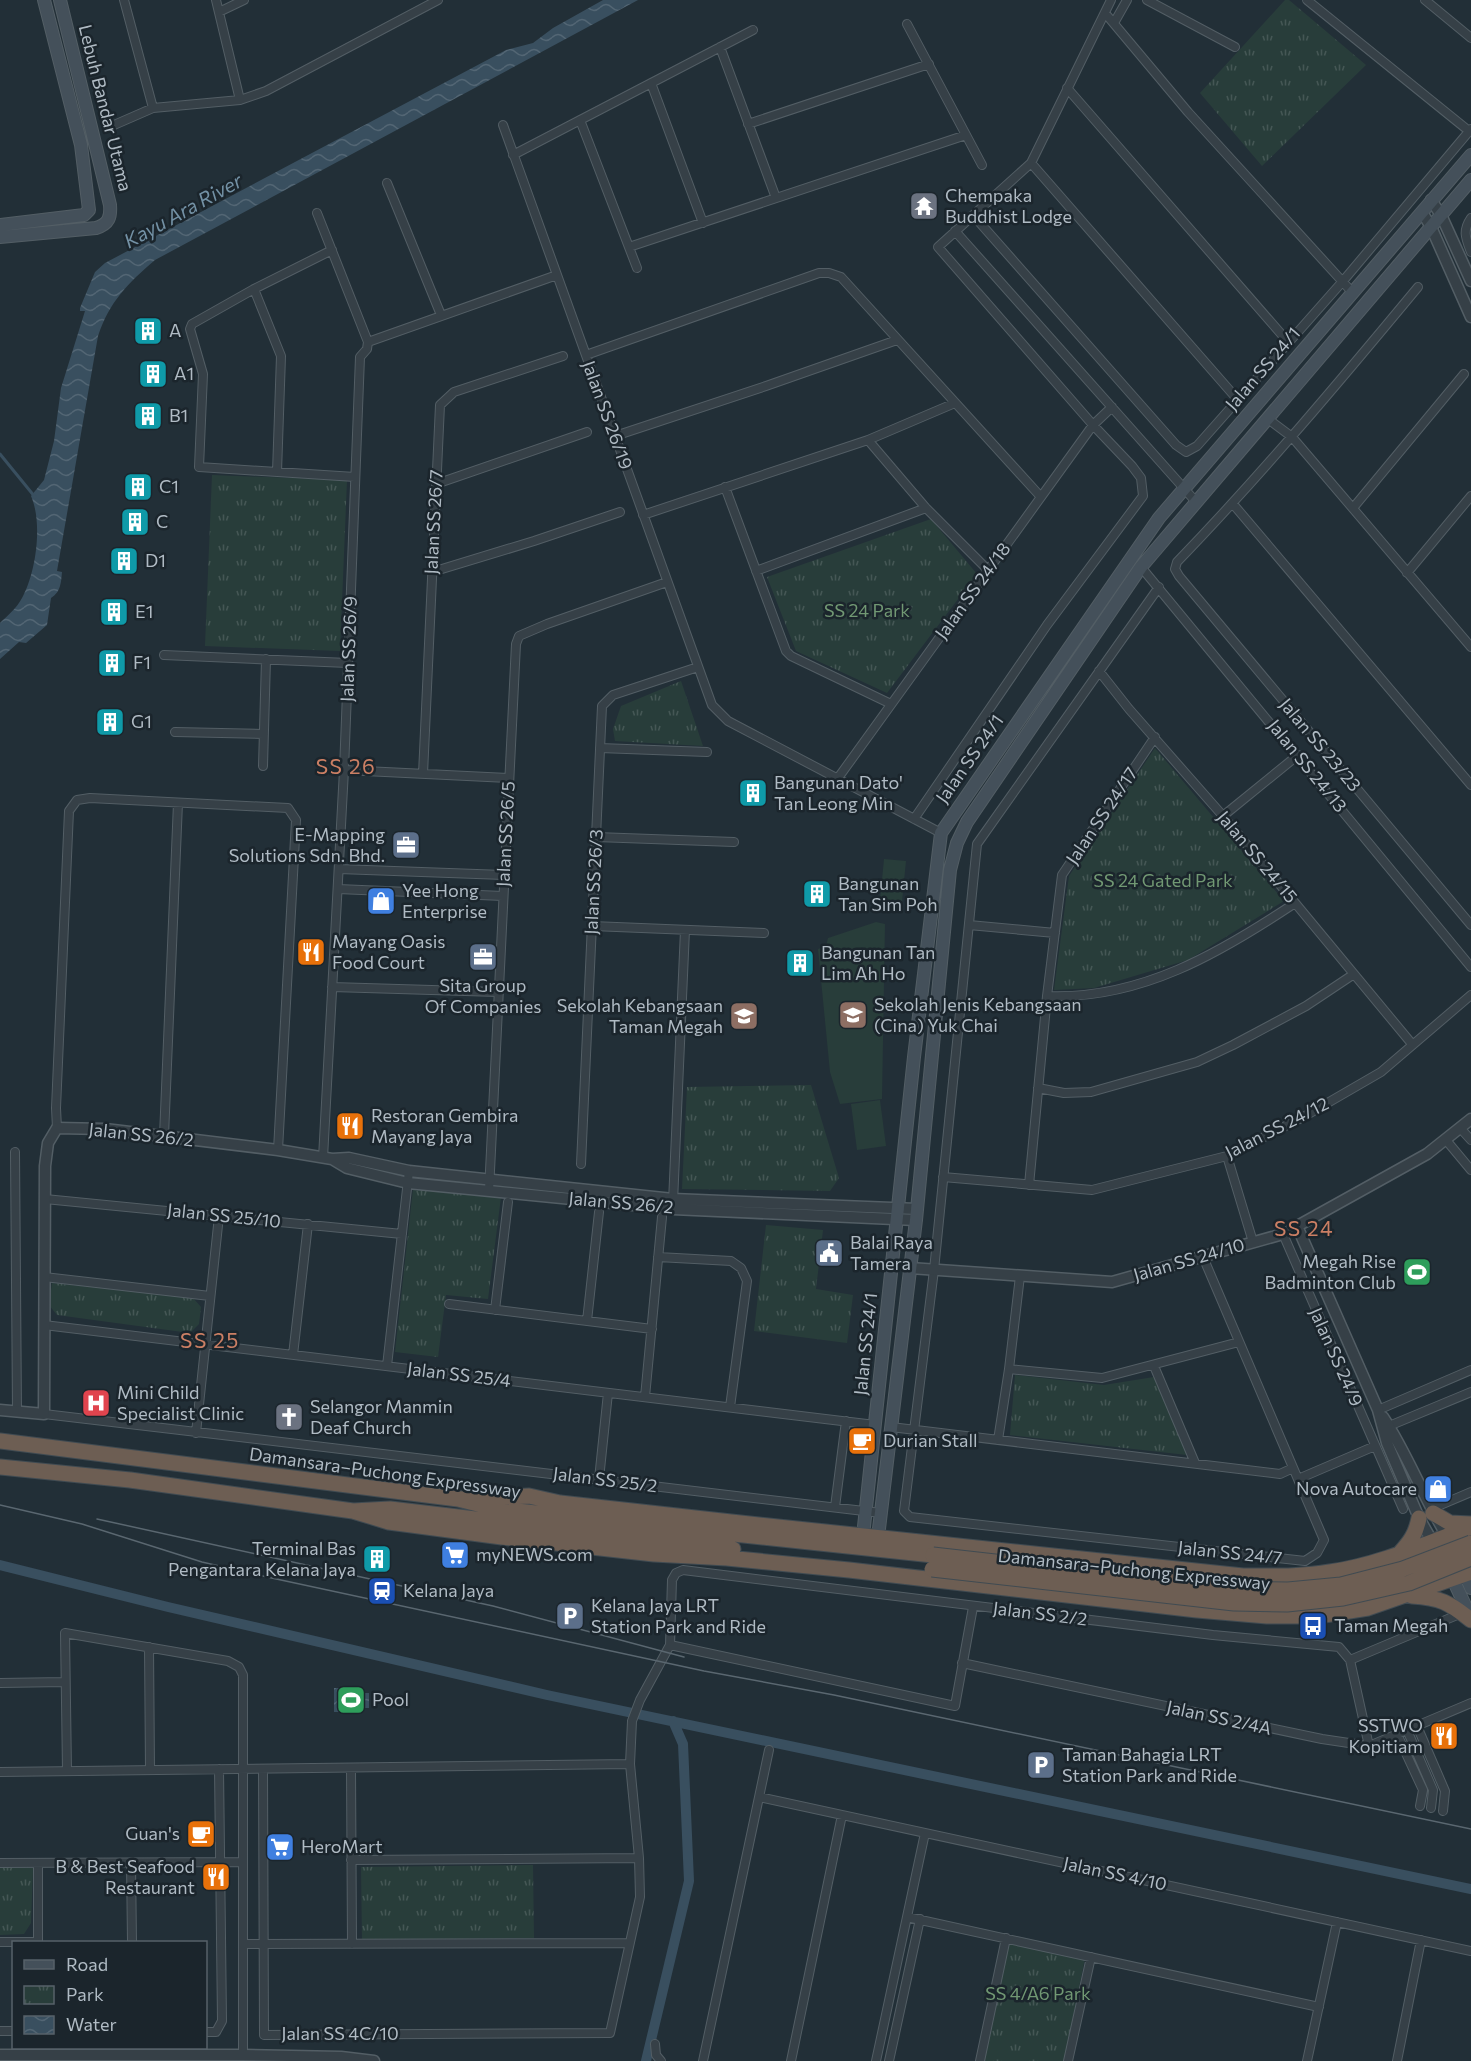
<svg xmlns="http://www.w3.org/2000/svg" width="1471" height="2061" font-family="Commissioner,sans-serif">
<defs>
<pattern id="park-tufts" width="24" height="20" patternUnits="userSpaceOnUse" patternTransform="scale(1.5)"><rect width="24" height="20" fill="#283d3a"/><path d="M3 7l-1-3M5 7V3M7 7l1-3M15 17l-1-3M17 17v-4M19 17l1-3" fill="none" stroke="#455755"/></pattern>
<pattern id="water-waves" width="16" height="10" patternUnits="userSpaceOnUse" patternTransform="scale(1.5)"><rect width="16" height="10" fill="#394f5f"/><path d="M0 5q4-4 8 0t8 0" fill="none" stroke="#536674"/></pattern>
</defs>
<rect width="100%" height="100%" fill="#222f37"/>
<path fill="#283d3a" d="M884,859L906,861L902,902L880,900Z
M876,922L885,924L882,1099L840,1104L830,1072L818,949L826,946L828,938Z
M880,1100L886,1146L857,1150L851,1104Z"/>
<path fill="url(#park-tufts)" d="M1285,0H1289L1366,65L1262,166L1200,93Z
M212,475L347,480L340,651L205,646Z
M931,519L977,574L887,693L796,651L767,577Z
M681,681L703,746L615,741L613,729L621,706Z
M1155,748L1284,901L1188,960L1094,988L1054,990L1069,876Z
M811,1085L839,1178L830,1191L682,1189L687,1087Z
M413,1189L501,1197L488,1299L446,1295L438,1357L395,1352Z
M766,1225L823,1230L816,1289L853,1295L847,1343L754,1331Z
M52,1283L193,1298L201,1307L199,1324L190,1333L57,1315L49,1305Z
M1015,1375L1104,1385L1154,1377L1187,1455L1010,1435Z
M533,1865L534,1938L362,1940L361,1867Z
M0,1868H33L31,1923L24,1934L0,1935Z
M1008,1943L1085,1958L1064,2061H984Z"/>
<path fill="url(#water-waves)" d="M603,0H638L155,260C128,283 109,302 98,336L57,571L62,572C61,582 61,592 51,598L47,625L26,643L19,642L0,659V623C8,615 17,608 22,598C36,573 43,523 31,496L44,480L54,441L61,388L85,311H80V308L95,272L105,263L506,50L533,43L553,28Z
M334,1688H341V1693H369V1708H341V1712H334Z"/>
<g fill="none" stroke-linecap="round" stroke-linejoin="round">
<path stroke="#394f5f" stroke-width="3" d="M0,454L35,497"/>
<path stroke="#394f5f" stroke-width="10" d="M0,1565L168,1607L547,1695L1471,1889
M646,2061L689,1881L683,1744L673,1721"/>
<g stroke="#535e65" stroke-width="10">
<path id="minor" d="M124,0L153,108
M216,0L240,100
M1147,0L1235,47
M1307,0L1469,131
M1425,0L1471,38
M219,12L244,0
M1105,13L1188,112L1352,292
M1114,23L1127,0
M907,24L982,165
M720,47L776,198
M651,83L703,223
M1067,88L1289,343
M580,120L637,268
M748,124L929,64
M114,125L153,108L240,100L266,91L438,0
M503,125L712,705L728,721L941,833
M513,155L753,30
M1031,163L1238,400
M387,183L441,315
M317,213L368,342
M973,215L1176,445L1186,452L1197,446L1343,281L1471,129
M1471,218C1462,231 1466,239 1471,252
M955,231L1197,503
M629,247L966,135
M332,250L254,289L192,324L190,329L203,374L199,467L355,477
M1418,287C1340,381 1262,474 1177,562L1175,569L1179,576L1471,925
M254,289L281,356L277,472
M368,342L557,275
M586,355L819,273H829L841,277L1041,497
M1268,419L1292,437L1471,647
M615,436L766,386L897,340
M868,440L926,508L988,570
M436,484L587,432
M725,487L786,651L791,656L891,704
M1233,504L1471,785
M1353,508L1464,374
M643,515L868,440L955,403
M1141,567L1471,967
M756,571L926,508
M432,572L534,541L620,512
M1407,573L1471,496
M1159,587L977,844L934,1270L904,1511L910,1517L1305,1561L1317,1553L1324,1540L1203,1257
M164,655L348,663
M1099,671L1129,709L1223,816L1412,1044
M175,732L264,734
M600,748L707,752
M263,766L266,659
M344,770L508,778
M423,774L440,405L454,392L563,356
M838,778L1093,425L1112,407
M1223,816L1298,755
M914,819L1047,625L1143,496L1141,478L1132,466L1093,425L938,247L1031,163L1111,0
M596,837L734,842
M339,869L504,875
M338,889L503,896
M969,925L1055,933
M592,926L764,933
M332,987L498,992
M1047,996C1140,1000 1220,953 1295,903
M1038,1088L1064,1093L1091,1092L1197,1062L1233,1045L1306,1006L1354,974
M57,1128L56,1108L69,811L77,800L90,798L288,808L296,820L278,1150
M1461,1129L1471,1140
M164,1136L178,803
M1446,1140L1471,1170
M15,1152L17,1412
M1227,1156L1253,1242
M323,1158L344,770L360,357L367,349L368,342
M581,1164L602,706L613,695L698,667
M943,1177L1092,1190L1227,1156L1305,1116L1381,1072L1471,995
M1029,1185L1047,996L1062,875L1155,737
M489,1191L516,644L519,636L547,624L667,582
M45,1199L402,1234
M673,1202L685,930
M1283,1234L1403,1509
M658,1257L731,1261L741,1268L747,1281L730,1407
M44,1277L210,1296
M449,1304L652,1329
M495,1310L508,1202
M587,1321L599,1212
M44,1325L875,1425
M293,1355L308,1224
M387,1366L409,1171
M1154,1366L1195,1463
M1009,1369L1102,1378L1239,1342
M645,1397L662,1217
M1378,1410L1471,1370
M44,1414L881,1513
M1389,1426L1471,1392
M891,1427L1280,1474L1293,1468
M196,1433L219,1216
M998,1440L1009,1369L1020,1276
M599,1479L608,1393
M1298,1479L1375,1446
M835,1507L846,1421
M1431,1509L1471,1492
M670,1645L955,1706L973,1607
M149,1647L150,1770
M1350,1660L1462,1613
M962,1663L1322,1739L1369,1746L1471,1703
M0,1683L65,1682
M1417,1726L1445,1791L1443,1811
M1407,1730L1433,1790L1431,1808
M1397,1734L1423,1790L1420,1806
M351,1768L352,1944
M263,1769L264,2035L610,2033L640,1897L639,1858L630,1764L632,1721L640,1700L670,1645L672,1580L676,1573L683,1570L1213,1635L1339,1647L1350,1660L1369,1746
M67,1771L65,1633L228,1661L239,1667L243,1675V2055
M0,1772L630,1764
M759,1797L1471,1951
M351,1860L639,1858
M0,1863L242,1862
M38,1863V1942
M131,1863L132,1942
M907,1917L1319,2007
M0,1942H38
M243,1944L629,1943
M0,2031H14
M206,2032H216L222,2021L219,1769
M655,2044L656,2055L661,2061
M703,2061L769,1750
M791,2061L842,1815
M876,2061L925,1833
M889,2061L920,1919
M980,2061L1006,1938
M1068,2061L1091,1957
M1307,2061L1337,1922
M1397,2061L1421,1940"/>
</g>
<g stroke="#535e65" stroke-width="13">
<path id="tertiary" d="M1431,200L1441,215L1471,281
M1422,212L1431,227L1471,317
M332,1159L347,1168L408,1183L673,1209L916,1220
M1297,1226L1378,1410L1387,1443L1419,1518L1432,1541
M910,1268L1112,1282L1283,1234L1427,1154L1471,1119
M0,1410L44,1414L45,1166L48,1143L57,1128L105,1129L278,1150L332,1159L349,1158L409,1171L673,1199L917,1209
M1383,1417C1408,1455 1423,1497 1447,1536
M0,2055H243L341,2057L374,2061"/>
</g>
<g stroke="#535e65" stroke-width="14">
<path id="secondary" d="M0,225L84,215L89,210L81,145L44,0
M0,237L96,228C109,224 111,217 110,205L60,0
M863,1536L914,1057L941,833L1159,518L1471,155
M878,1537L916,1220L950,870L957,843L967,822L1141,567L1471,180
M1462,1567L1471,1588
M1450,1573L1471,1618"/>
</g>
<g stroke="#404b52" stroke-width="17">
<path id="motorway" d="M0,1441L458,1499L498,1509L933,1555
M0,1467L130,1480L353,1511L390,1509L733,1549
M458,1499L529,1496L560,1503L731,1522L1243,1576C1272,1576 1301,1577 1330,1572C1379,1565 1425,1544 1471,1527
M353,1511L389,1522L502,1537L654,1554L727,1558L849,1570L1197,1610L1267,1616H1318L1368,1608L1471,1572
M1433,1513L1450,1523L1471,1524
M1400,1553C1410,1542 1416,1534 1419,1518
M1412,1596C1441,1598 1448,1602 1471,1620"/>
</g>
<use href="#minor" stroke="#364047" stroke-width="8"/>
<use href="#tertiary" stroke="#364047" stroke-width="10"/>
<use href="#secondary" stroke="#44505a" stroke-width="12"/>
<use href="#motorway" stroke="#6d5e53" stroke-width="15"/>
<path stroke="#5a6770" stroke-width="1.5" d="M0,1505L82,1524L202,1562L267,1577L704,1671L834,1695L1471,1829
M97,1519L493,1606L684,1657"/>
<g stroke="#404b52" stroke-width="17" stroke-linecap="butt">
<path id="motorway-bridge" d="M933,1555L1236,1589L1288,1590L1341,1585L1403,1569L1471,1543
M932,1569L1234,1603L1287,1604L1343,1598L1409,1583L1471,1558"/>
</g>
<use href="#motorway-bridge" stroke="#6d5e53" stroke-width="15"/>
</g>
<defs>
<g id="temple-square" transform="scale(1.5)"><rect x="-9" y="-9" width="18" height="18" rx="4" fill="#6b7280" stroke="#1b252c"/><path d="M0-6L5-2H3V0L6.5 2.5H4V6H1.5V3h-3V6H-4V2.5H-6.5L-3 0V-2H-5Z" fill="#fff"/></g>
<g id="building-square" transform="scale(1.5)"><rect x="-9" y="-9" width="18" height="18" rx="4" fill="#0f9aa8" stroke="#1b252c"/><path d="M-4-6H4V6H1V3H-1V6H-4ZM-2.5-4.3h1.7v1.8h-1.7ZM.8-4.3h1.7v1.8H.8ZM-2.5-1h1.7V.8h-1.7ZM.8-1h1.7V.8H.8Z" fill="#fff"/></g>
<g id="office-square" transform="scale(1.5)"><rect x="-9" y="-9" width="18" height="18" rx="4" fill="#5c6f8a" stroke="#1b252c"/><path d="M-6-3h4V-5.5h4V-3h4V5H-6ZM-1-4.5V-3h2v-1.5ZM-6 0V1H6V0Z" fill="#fff"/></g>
<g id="shop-square" transform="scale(1.5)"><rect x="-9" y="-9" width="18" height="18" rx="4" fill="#3f7fe0" stroke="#1b252c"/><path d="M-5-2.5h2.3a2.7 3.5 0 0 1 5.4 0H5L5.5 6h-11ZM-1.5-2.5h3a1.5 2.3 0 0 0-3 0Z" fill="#fff"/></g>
<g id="restaurant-square" transform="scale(1.5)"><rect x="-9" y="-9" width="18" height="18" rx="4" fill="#e8710a" stroke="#1b252c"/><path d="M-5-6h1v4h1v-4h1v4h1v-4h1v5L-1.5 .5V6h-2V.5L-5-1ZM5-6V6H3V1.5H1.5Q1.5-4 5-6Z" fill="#fff"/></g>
<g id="school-square" transform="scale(1.5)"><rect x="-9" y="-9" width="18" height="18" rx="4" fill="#8d6e63" stroke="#1b252c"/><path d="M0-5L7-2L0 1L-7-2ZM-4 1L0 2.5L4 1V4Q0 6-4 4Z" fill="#fff"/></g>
<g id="civic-square" transform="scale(1.5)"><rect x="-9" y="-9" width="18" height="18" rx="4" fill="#5c6f8a" stroke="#1b252c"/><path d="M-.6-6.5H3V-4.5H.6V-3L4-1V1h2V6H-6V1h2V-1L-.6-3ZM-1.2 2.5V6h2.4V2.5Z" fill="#fff"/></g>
<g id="stadium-square" transform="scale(1.5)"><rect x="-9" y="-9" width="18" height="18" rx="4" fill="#2e9e5b" stroke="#1b252c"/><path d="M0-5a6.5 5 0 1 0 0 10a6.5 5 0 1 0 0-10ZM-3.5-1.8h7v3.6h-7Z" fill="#fff"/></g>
<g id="hospital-square" transform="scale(1.5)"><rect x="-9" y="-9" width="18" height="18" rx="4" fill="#e0444e" stroke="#1b252c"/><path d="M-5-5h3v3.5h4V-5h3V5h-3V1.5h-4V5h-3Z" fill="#fff"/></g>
<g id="church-square" transform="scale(1.5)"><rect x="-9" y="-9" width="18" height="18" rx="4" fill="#6b7280" stroke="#1b252c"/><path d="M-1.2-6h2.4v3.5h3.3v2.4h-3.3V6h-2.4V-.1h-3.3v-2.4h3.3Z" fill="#fff"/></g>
<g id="cafe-square" transform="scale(1.5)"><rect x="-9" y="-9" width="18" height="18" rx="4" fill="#e8710a" stroke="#1b252c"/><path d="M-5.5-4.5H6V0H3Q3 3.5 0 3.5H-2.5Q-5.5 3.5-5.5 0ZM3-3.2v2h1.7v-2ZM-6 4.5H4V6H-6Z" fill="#fff"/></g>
<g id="supermarket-square" transform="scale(1.5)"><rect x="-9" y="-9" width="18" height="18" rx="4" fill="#3f7fe0" stroke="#1b252c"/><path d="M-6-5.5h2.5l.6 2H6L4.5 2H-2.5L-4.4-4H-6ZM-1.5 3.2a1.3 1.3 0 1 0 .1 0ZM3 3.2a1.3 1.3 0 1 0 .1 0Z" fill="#fff"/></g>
<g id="station-square" transform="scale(1.5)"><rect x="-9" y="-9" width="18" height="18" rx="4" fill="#1a4fb4" stroke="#1b252c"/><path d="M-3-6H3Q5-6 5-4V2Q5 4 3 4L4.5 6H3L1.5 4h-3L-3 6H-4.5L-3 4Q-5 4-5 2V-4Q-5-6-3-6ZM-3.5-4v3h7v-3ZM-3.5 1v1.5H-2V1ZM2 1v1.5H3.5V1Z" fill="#fff"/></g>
<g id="parking-square" transform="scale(1.5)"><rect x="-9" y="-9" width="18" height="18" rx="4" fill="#5c6f8a" stroke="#1b252c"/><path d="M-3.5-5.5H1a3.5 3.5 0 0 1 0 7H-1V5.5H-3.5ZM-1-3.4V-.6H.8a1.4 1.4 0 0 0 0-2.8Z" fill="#fff"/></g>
<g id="bus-square" transform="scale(1.5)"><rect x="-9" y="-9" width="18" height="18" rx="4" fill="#1a4fb4" stroke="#1b252c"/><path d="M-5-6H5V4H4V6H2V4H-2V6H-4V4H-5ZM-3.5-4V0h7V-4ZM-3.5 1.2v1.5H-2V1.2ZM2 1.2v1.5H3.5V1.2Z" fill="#fff"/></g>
</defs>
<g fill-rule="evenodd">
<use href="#temple-square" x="924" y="206"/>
<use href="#building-square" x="148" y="331"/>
<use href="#building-square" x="153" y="374"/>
<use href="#building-square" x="148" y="416"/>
<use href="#building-square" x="138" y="487"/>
<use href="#building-square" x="135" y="522"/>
<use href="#building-square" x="124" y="561"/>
<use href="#building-square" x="114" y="612"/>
<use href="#building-square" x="112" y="663"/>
<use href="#building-square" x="110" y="722"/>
<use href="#building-square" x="753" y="793"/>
<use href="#office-square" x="406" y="845"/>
<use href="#building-square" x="817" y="894"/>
<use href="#shop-square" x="381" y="901"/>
<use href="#restaurant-square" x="311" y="952"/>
<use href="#office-square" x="483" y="957"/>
<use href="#building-square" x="800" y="963"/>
<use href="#school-square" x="853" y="1015"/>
<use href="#school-square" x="744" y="1016"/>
<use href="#restaurant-square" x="350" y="1126"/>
<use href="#civic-square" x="829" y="1253"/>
<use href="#stadium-square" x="1417" y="1272"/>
<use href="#hospital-square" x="96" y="1403"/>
<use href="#church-square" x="289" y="1417"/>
<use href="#cafe-square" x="862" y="1441"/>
<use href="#shop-square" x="1438" y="1489"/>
<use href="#supermarket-square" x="455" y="1555"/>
<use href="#building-square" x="377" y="1559"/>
<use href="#station-square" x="382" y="1591"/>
<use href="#parking-square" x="570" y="1616"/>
<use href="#bus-square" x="1313" y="1626"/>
<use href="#stadium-square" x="351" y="1700"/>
<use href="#restaurant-square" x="1444" y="1736"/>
<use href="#parking-square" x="1041" y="1765"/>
<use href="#cafe-square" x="201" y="1834"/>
<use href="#supermarket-square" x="280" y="1847"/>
<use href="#restaurant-square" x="216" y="1877"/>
</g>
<g text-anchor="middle" stroke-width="5" stroke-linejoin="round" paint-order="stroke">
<g font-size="18" fill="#b0bbc4" stroke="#1b252c">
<text transform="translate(105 108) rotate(76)" y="6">Lebuh Bandar Utama</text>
<text transform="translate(1263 369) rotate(-49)" y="6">Jalan SS 24/1</text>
<text transform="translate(607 415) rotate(70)" y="6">Jalan SS 26/19</text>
<text transform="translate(434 522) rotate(-87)" y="6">Jalan SS 26/7</text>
<text transform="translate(973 591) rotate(-54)" y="6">Jalan SS 24/18</text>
<text transform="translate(349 649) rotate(-88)" y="6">Jalan SS 26/9</text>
<text transform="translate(1320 745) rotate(50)" y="6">Jalan SS 23/23</text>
<text transform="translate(970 759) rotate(-55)" y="6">Jalan SS 24/1</text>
<text transform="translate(1307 766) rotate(51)" y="6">Jalan SS 24/13</text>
<text transform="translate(1102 816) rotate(-56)" y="6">Jalan SS 24/17</text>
<text transform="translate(506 834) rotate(-87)" y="6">Jalan SS 26/5</text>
<text transform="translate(1257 857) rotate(50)" y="6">Jalan SS 24/15</text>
<text transform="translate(594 882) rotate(-87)" y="6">Jalan SS 26/3</text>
<text transform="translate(1277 1128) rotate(-27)" y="6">Jalan SS 24/12</text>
<text transform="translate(141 1135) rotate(6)" y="6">Jalan SS 26/2</text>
<text transform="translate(621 1203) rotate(5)" y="6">Jalan SS 26/2</text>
<text transform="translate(224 1216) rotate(6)" y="6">Jalan SS 25/10</text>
<text transform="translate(1189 1260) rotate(-16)" y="6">Jalan SS 24/10</text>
<text transform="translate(866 1344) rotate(-84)" y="6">Jalan SS 24/1</text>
<text transform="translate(1336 1357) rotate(66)" y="6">Jalan SS 24/9</text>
<text transform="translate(459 1375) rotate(7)" y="6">Jalan SS 25/4</text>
<text transform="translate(385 1473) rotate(8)" y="6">Damansara–Puchong Expressway</text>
<text transform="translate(605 1480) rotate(7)" y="6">Jalan SS 25/2</text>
<text transform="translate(1230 1553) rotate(6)" y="6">Jalan SS 24/7</text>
<text transform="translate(1134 1570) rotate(6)" y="6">Damansara–Puchong Expressway</text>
<text transform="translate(1040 1614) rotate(7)" y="6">Jalan SS 2/2</text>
<text transform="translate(1219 1718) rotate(12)" y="6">Jalan SS 2/4A</text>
<text transform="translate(1115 1874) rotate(12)" y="6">Jalan SS 4/10</text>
<text x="340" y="2040">Jalan SS 4C/10</text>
</g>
<g font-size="18" fill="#b0bbc4" stroke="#1b252c" text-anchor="start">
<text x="945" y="202">Chempaka<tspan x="945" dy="21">Buddhist Lodge</tspan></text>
<text x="169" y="337">A</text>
<text x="174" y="380">A1</text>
<text x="169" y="422">B1</text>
<text x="159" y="493">C1</text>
<text x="156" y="528">C</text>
<text x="145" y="567">D1</text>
<text x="135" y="618">E1</text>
<text x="133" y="669">F1</text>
<text x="131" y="728">G1</text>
<text x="774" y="789">Bangunan Dato'<tspan x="774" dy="21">Tan Leong Min</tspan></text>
<text x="385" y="841" text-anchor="end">E-Mapping<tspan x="385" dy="21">Solutions Sdn. Bhd.</tspan></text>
<text x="838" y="890">Bangunan<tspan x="838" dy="21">Tan Sim Poh</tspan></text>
<text x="402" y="897">Yee Hong<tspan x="402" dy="21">Enterprise</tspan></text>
<text x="332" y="948">Mayang Oasis<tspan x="332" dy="21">Food Court</tspan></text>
<text x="821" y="959">Bangunan Tan<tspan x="821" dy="21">Lim Ah Ho</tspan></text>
<text x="483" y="992" text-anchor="middle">Sita Group<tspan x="483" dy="21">Of Companies</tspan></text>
<text x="874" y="1011">Sekolah Jenis Kebangsaan<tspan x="874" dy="21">(Cina) Yuk Chai</tspan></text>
<text x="723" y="1012" text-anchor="end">Sekolah Kebangsaan<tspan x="723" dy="21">Taman Megah</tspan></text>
<text x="371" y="1122">Restoran Gembira<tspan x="371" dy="21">Mayang Jaya</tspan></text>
<text x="850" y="1249">Balai Raya<tspan x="850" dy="21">Tamera</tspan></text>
<text x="1396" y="1268" text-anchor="end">Megah Rise<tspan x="1396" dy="21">Badminton Club</tspan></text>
<text x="117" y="1399">Mini Child<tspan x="117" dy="21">Specialist Clinic</tspan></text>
<text x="310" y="1413">Selangor Manmin<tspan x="310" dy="21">Deaf Church</tspan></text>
<text x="883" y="1447">Durian Stall</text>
<text x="1417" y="1495" text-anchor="end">Nova Autocare</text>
<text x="356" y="1555" text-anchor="end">Terminal Bas<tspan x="356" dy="21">Pengantara Kelana Jaya</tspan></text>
<text x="476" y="1561">myNEWS.com</text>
<text x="403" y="1597">Kelana Jaya</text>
<text x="591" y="1612">Kelana Jaya LRT<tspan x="591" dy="21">Station Park and Ride</tspan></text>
<text x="1334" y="1632">Taman Megah</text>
<text x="372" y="1706">Pool</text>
<text x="1423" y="1732" text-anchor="end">SSTWO<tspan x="1423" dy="21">Kopitiam</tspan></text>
<text x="1062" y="1761">Taman Bahagia LRT<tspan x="1062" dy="21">Station Park and Ride</tspan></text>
<text x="180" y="1840" text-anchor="end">Guan's</text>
<text x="301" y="1853">HeroMart</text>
<text x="195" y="1873" text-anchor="end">B &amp; Best Seafood<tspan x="195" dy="21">Restaurant</tspan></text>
</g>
<g font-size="18" fill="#719873" stroke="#1b252c">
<text x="867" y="617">SS 24 Park</text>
<text x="1163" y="887">SS 24 Gated Park</text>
<text x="1038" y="2000">SS 4/A6 Park</text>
</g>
<g font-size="20" font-style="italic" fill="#7391a5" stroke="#1b252c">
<text transform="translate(183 211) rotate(-29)" y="7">Kayu Ara River</text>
</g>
<g font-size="21" letter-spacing="1.5" fill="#cb7f64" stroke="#1b252c">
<text x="346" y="774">SS 26</text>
<text x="1304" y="1236">SS 24</text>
<text x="210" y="1348">SS 25</text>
</g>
</g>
<rect x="12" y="1941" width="195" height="108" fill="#1b252c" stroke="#576169" stroke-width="1.5"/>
<rect x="24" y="1960" width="30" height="9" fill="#44505a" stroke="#576169" stroke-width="1.5"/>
<text x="66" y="1971" font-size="18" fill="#b0bbc4">Road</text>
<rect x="24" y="1986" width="30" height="18" fill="url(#park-tufts)" stroke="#576169" stroke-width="1.5"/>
<text x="66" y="2001" font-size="18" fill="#b0bbc4">Park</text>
<rect x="24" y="2016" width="30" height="18" fill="url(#water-waves)" stroke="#576169" stroke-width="1.5"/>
<text x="66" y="2031" font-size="18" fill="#b0bbc4">Water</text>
</svg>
